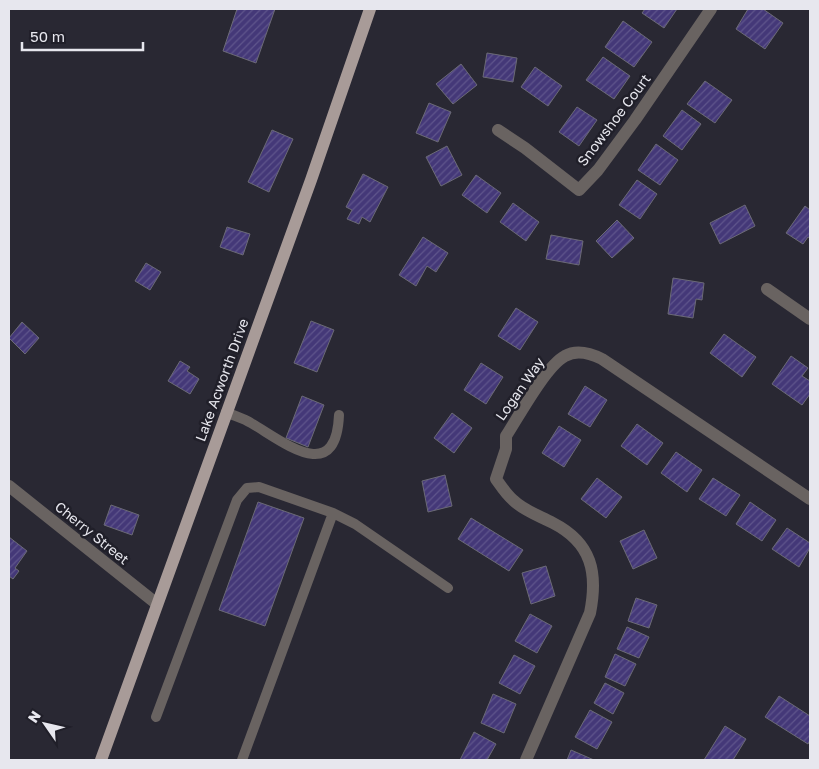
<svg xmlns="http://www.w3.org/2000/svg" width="819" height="769" font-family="'Golos Text',sans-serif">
<defs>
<pattern id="building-hatch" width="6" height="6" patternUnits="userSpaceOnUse" patternTransform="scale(1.25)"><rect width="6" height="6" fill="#443878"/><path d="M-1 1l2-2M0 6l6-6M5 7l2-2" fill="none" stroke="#5f558c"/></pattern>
</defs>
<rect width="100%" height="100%" fill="#292833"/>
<path fill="url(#building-hatch)" stroke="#6b6a76" d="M237,9H275L256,63L223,51Z
M645,9H677L664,28L642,13Z
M748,9H763L783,23L765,49L736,29Z
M623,21L652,42L634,67L605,47Z
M487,53L517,58L513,82L483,77Z
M603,57L630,76L614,99L586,80Z
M461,64L477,85L453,104L436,84Z
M535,67L562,86L548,106L521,87Z
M705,81L732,100L715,123L687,104Z
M429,103L451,112L438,142L416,133Z
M577,107L597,120L579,146L559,132Z
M682,110L701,124L682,150L663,136Z
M272,130L293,139L269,192L248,182Z
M656,144L678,160L660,185L638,170Z
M447,146L462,175L441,186L426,157Z
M363,174L388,187L370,222L362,217L359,224L347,219L352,210L346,207Z
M476,175L501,193L487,213L462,195Z
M637,180L657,194L640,219L619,205Z
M513,203L539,222L526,241L500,222Z
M745,205L755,226L720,244L710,223Z
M805,206L810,210V238L808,237L803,244L786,233Z
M617,220L634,238L612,258L596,241Z
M227,227L250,234L243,255L220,247Z
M551,235L583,241L579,265L546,259Z
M423,237L448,253L436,272L427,266L416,286L399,275Z
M146,263L161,272L150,290L135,281Z
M673,278L704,283L702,300L696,299L693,318L668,314Z
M516,308L538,322L520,350L498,336Z
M311,321L334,330L317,372L294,363Z
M22,322L39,338L25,354L9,338Z
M724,334L756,357L742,377L710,353Z
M791,356L808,368L802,376L810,381V394L802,405L772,384Z
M180,361L190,367L187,371L199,379L190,394L168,381Z
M481,363L503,377L486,404L464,390Z
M585,386L607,400L590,427L568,414Z
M302,396L324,405L308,447L286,438Z
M452,413L472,428L454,453L434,438Z
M637,424L663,443L647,465L621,446Z
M559,426L581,440L564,467L542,453Z
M676,452L702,470L687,492L661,473Z
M445,475L452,506L428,512L422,481Z
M597,478L622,497L606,518L581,499Z
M713,478L740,495L726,516L699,499Z
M258,502L304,518L265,626L219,610Z
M750,502L776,520L762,541L736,524Z
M111,505L139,515L132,535L104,525Z
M471,518L523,550L509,571L458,539Z
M787,528L810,543V548L799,567L772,549Z
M644,530L657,558L633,569L620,541Z
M9,537L27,551L15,568L19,571L13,579L9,576Z
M546,566L555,596L531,604L522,573Z
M636,598L657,605L649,628L628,621Z
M530,614L552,626L537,653L515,641Z
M627,627L649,637L639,658L617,649Z
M615,654L636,664L625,686L605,677Z
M514,655L535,666L520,694L499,683Z
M605,683L624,693L613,714L594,703Z
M493,694L516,704L504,733L481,723Z
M779,696L810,716V740L808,744L765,717Z
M590,710L612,722L597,749L575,737Z
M725,726L746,739L733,760H704Z
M474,732L496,744L487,760H460Z
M571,750L594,760H567Z"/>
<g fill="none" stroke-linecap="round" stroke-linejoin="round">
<path stroke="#696361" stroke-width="10" d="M226,412C234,416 243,418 251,423C284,442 336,486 339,415
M156,717L237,500L247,488L259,487L333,513
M242,760L333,513L355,524L448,588"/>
<path stroke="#696361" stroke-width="12" d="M498,130L525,148L579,190L598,170L635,120L711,9
M767,289L810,319
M9,486L157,604
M526,760L590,613C598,573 592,543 553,523C540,516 524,511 513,500C506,494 501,486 496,479L506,449V436C519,416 546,366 565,356C577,349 590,353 602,359L810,499"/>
<path stroke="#a89b98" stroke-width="12" d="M101,760L311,180L370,9"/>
</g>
<g text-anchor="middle" stroke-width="5" stroke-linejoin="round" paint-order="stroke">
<g font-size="14" fill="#e7e7ee" stroke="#201f29">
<text transform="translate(614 120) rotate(-53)" y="5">Snowshoe Court</text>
<text transform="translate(222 380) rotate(-70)" y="5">Lake Acworth Drive</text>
<text transform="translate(520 389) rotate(-55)" y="5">Logan Way</text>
<text transform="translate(92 533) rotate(39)" y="5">Cherry Street</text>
</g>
</g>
<rect width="819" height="769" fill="none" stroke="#e7e7ee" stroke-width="20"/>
<g transform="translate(45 724) rotate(304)" stroke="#201f29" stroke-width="4" paint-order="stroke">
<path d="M0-4L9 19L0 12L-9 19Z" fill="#e7e7ee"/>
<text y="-8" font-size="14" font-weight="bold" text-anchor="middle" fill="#e7e7ee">N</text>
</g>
<path d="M22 42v8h121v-8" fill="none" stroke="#e7e7ee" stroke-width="2.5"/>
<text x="30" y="42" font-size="15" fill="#e7e7ee" stroke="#201f29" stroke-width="4" paint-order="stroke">50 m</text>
</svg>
